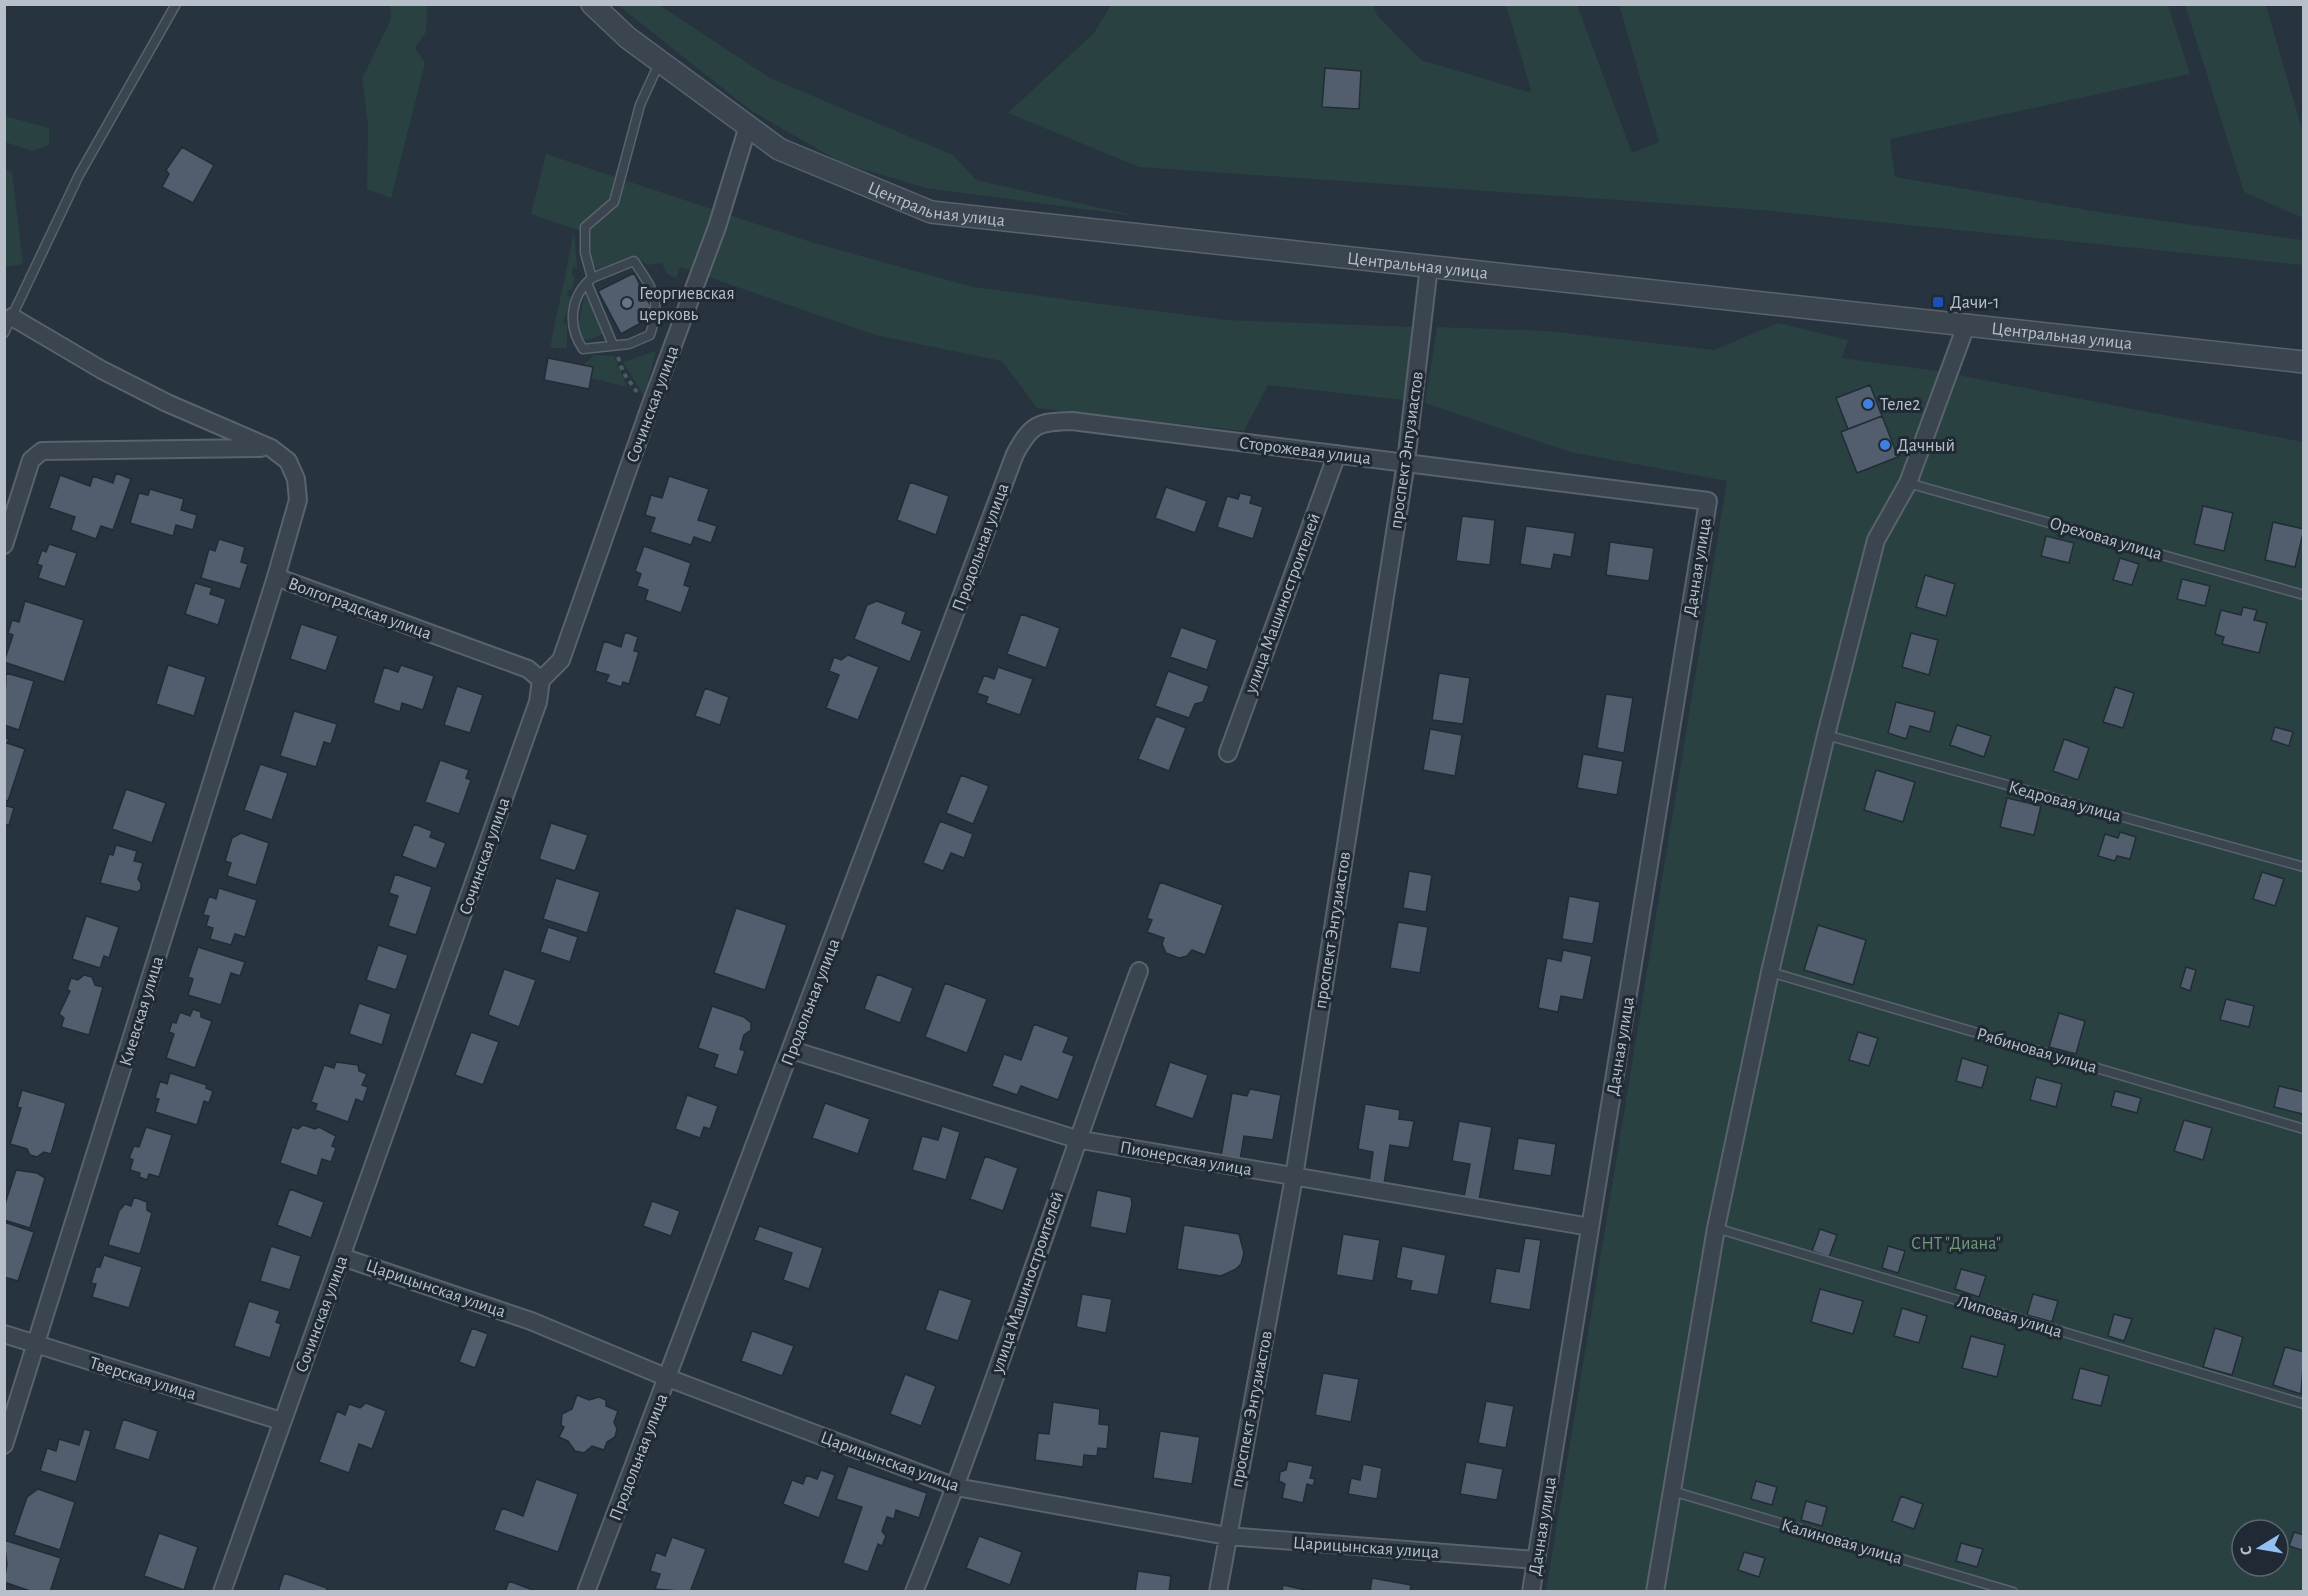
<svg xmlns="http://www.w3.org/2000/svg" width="2308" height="1596" font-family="'Alegreya Sans',sans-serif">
<rect width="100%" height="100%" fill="#27333f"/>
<path fill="#2a4141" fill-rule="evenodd" d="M390,5H427L426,32L415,48L425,63L391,198L367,189L368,124L362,79L391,19Z
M618,5H659L770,78L953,155L976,180L1136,216L926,188L842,163L750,110Z
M1111,5H1373L1377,15L1421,60L1532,93L1506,5H1577L1632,153L1659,142L1619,5H2168L2190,74L1890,139L1895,177L2105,213L2303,240V265L1762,210L1139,167L1008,113L1094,33Z
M2185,5H2266L2303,133V218L2244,192Z
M5,116L49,128V145L32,151L5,142Z
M546,154L814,243L973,287L1225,320L1415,327L1403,400L1268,385L1244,431L1037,408L1002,361L875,335L680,267L676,278L667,274L662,263L647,265L636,256L597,270L591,258L589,234L531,214Z
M5,170L12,172L23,264L5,267Z
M574,232L577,268L573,267L572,275L575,277L572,291L568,290L567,296L572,297L563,322L567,325V348H550Z
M585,292L603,334L589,340L583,339L579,332V322Z
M1778,323L1848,340L1842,358L1937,371L2303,442V1591H1546L1727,481L1570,452L1425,403L1437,327L1549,331L1714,350ZM2242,1530H2278V1566H2242Z
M656,351L644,396L623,362Z
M594,355L614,356L627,387L591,378L593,367L583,365Z"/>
<path fill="#525e6d" stroke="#222c36" stroke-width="1.5" d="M1325,68L1361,71L1359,109L1322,107Z
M182,147L214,165L193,203L162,187L169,174L166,170Z
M634,273L655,315L621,334L598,291Z
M548,358L593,367L589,389L544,380Z
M1870,385L1882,416L1848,429L1836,398Z
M1882,416L1898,457L1857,473L1841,432Z
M116,473L131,479L113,530L101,526L96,539L71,530L75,517L49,508L60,475L90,486L93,476L113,483Z
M669,476L709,489L698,520L717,526L711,543L694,537L691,545L650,532L655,518L645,515L651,495L662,498Z
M910,482L949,496L936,535L897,520Z
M1166,487L1207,501L1195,533L1155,518Z
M150,489L184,499L181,510L197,515L193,530L176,525L173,536L130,523L139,493L148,495Z
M1240,493L1252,496L1250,503L1263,507L1253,539L1217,527L1227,496L1238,499Z
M2203,506L2233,513L2224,551L2194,544Z
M1462,516L1495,520L1490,565L1456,561Z
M2273,522L2304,529L2295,567L2265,560Z
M1526,526L1575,533L1571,557L1554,554L1551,569L1520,564Z
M2046,536L2074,543L2069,563L2041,556Z
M219,539L245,547L241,562L248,564L240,589L201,578L209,549L215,551Z
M1610,542L1654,548L1649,581L1606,575Z
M49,544L77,553L65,587L38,578L42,566L37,564L42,550L46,552Z
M644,546L691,563L684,585L690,587L681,613L645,600L648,590L637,586L641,574L635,571Z
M2120,558L2139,564L2132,585L2113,580Z
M1925,575L1955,584L1946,616L1916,607Z
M2182,579L2210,586L2205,606L2177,599Z
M195,583L212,588L210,594L226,599L218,625L185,614Z
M25,601L84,620L64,682L4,662L13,635L8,633L12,620L19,622Z
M877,601L906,612L902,623L922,631L910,662L854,639L867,605Z
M2243,607L2257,610L2254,620L2267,623L2259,653L2222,644L2224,637L2215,634L2221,610L2241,615Z
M1021,614L1060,628L1046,668L1007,654Z
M301,624L338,636L326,671L290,659Z
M1181,627L1217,640L1207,670L1170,657Z
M625,632L638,637L634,651L639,652L629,684L623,682L621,687L606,682L609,675L595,671L604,641L621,647Z
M1911,633L1938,640L1929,675L1902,667Z
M848,655L879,667L858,720L826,708L839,675L829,671L834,657L841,660Z
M168,665L206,677L194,716L156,704Z
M401,665L434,676L423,710L402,703L400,712L373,703L384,667L398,672Z
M998,667L1033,679L1020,715L986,703L988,697L977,693L984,675L994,679Z
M1168,671L1209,686L1203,702L1195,704L1189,718L1155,706Z
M6,673L34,681L19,730L4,725Z
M1439,673L1470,678L1463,724L1432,720Z
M457,686L483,695L470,733L444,725Z
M2115,687L2134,693L2123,728L2103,722Z
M705,688L729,697L720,725L695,716Z
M1606,694L1633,698L1624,753L1597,748Z
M1896,702L1935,712L1930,732L1910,726L1906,739L1888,733Z
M294,711L337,724L331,744L324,742L316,767L280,756Z
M1156,716L1186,728L1169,771L1138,759Z
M1957,725L1991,736L1984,757L1950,745Z
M2275,727L2293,732L2289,746L2271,740Z
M1430,729L1462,735L1455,776L1423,770Z
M4,737L9,739L7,743L25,749L8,801L4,800Z
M2064,739L2089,748L2078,780L2053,771Z
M1583,754L1623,761L1617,795L1577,788Z
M440,760L469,770L466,778L471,780L459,814L425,802Z
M260,764L288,773L272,820L244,810Z
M1876,770L1915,782L1903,822L1864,810Z
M961,775L989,786L973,824L946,813Z
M126,789L166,803L152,843L112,829Z
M2007,798L2041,806L2034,835L2000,827Z
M4,805L14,808L9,825L4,824Z
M940,821L973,834L964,858L951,853L943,871L923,863Z
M551,823L588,835L575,871L539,859Z
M414,824L432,831L430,837L446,843L436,869L402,856Z
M2120,832L2136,837L2130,859L2117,856L2115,861L2098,856L2105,834L2118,838Z
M241,833L269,843L256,885L227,876L231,863L225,861L232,838Z
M116,845L137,851L134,861L143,863L138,879L141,883V889L137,892L100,883L109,854L113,855Z
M1409,871L1432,875L1426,912L1403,908Z
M2262,872L2284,879L2275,906L2253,899Z
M395,874L432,887L416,935L388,926L398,896L389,893Z
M556,878L600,892L587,933L543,919Z
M1160,882L1223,905L1205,955L1192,950L1187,956L1179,958L1166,953L1162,944L1164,938L1147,932L1152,920L1147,918Z
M219,888L257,900L245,937L235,934L231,945L210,939L213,928L206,926L209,916L203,915L209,896L216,899Z
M1569,896L1600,902L1593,944L1562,939Z
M736,908L787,925L765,990L714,973Z
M86,916L119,927L109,958L104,956L100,968L72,959Z
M1398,922L1428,927L1420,973L1390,968Z
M1818,925L1866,940L1853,985L1804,970Z
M548,927L578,937L570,962L540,952Z
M378,945L408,955L396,990L366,980Z
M198,947L245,962L240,976L231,973L221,1005L188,995L193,979L188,977Z
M1563,950L1592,956L1583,1000L1561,996L1558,1012L1538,1008L1547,958L1561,961Z
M2186,967L2196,970L2190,991L2180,987Z
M504,969L536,980L519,1027L488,1015Z
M877,974L913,988L900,1023L864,1009Z
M84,975L92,977L95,985L103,987L89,1035L61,1027L64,1018L59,1014L70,991L67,990L71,978L78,980Z
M945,983L987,999L967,1053L925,1037Z
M2226,999L2254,1006L2249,1027L2220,1020Z
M359,1003L391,1014L382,1045L349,1034Z
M712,1006L744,1017L751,1023V1030L744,1035L740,1049L745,1051L737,1075L714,1067L718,1055L698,1048Z
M193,1009L201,1012V1017L212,1021L195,1068L166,1058L174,1034L169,1032L172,1022L176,1023L180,1012L190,1016Z
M2059,1013L2085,1021L2076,1054L2049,1047Z
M1034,1024L1069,1037L1063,1052L1074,1056L1058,1100L1021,1086L1017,1095L992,1086L1004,1054L1021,1060Z
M471,1032L499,1042L483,1085L455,1075Z
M1858,1032L1878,1038L1869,1066L1849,1060Z
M1962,1058L1988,1066L1982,1088L1956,1081Z
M336,1062L358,1065L359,1071L367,1074L362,1085L368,1087L363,1102L356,1099L348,1122L315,1110L317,1104L311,1102L324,1065L334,1068Z
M1170,1062L1208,1075L1193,1119L1155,1106Z
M170,1073L207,1085L206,1088L213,1091L209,1103L204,1101L197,1125L155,1112L159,1099L155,1098L160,1081L167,1084Z
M2036,1077L2062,1084L2056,1107L2030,1100Z
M2279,1086L2304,1092L2303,1114L2274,1107Z
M1250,1089L1281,1095L1273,1140L1244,1136L1240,1160L1221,1156L1232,1093L1247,1096Z
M22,1090L66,1103L51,1154L44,1152L37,1157L30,1155L27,1149L10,1144L21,1108L17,1107Z
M2115,1091L2141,1098L2137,1113L2111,1106Z
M687,1095L718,1106L710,1129L704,1127L700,1138L675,1129Z
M825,1103L870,1119L858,1154L812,1138Z
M1365,1104L1400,1110L1399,1119L1414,1121L1409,1148L1390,1145L1384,1184L1369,1182L1373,1152L1358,1149Z
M2184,1120L2212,1128L2203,1160L2174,1151Z
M1459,1121L1492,1127L1479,1200L1464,1197L1470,1164L1452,1161Z
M303,1125L315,1129L319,1127L336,1136L332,1146L336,1148L331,1162L322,1159L317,1176L280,1163L292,1127L298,1129Z
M942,1126L960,1132L946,1180L912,1170L922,1136L938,1140Z
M146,1127L172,1135L159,1177L149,1174L147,1180L139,1177L140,1173L130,1170L133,1160L129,1158L134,1146L139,1147Z
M1518,1138L1556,1144L1551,1176L1513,1170Z
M985,1156L1018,1168L1003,1211L970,1199Z
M16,1170L37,1173L45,1178L30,1228L4,1220V1207Z
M290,1189L324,1202L311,1238L277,1225Z
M1097,1190L1131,1197L1132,1204L1126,1234L1090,1227Z
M134,1197L147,1202V1210L152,1213L140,1254L108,1245L119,1211L125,1204L131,1206Z
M652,1201L680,1211L671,1236L643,1226Z
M4,1222L34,1232L18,1281L4,1277Z
M1184,1225L1239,1234L1244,1253L1241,1264L1236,1269L1221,1276L1177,1269Z
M759,1226L823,1248L809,1289L783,1280L792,1253L754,1240Z
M1820,1229L1837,1235L1829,1257L1812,1251Z
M1343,1234L1380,1240L1373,1281L1336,1275Z
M1525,1238L1541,1240L1530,1310L1490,1303L1496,1268L1519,1272Z
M271,1246L301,1256L290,1290L260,1281Z
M1402,1246L1446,1255L1438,1295L1410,1290L1412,1281L1396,1278Z
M1888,1246L1905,1251L1898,1273L1882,1268Z
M104,1255L142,1267L129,1308L92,1297L96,1284L91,1283L96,1267H100Z
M1961,1269L1986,1276L1979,1297L1955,1289Z
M939,1289L972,1300L958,1341L925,1330Z
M1820,1289L1863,1301L1853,1334L1811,1322Z
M1082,1294L1112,1299L1106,1333L1076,1327Z
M2033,1294L2058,1301L2052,1322L2027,1315Z
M249,1301L280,1311L276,1322L281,1324L270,1358L234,1346Z
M1902,1308L1927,1316L1919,1343L1894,1336Z
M2114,1314L2132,1319L2124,1341L2108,1336Z
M472,1328L488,1334L475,1368L459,1362Z
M2215,1328L2243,1337L2232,1375L2203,1367Z
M752,1331L794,1346L782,1376L741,1361Z
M1971,1336L2005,1345L1997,1377L1962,1368Z
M2285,1347L2304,1352L2301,1394L2273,1385Z
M2080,1368L2109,1376L2101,1406L2072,1399Z
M1323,1373L1359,1379L1351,1422L1315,1415Z
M905,1374L936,1386L921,1426L890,1414Z
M577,1395L589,1400L599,1397L606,1400V1406L618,1411L614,1422L617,1429L615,1437L607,1442L604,1450L592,1446L584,1453L575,1451L568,1441L559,1437L564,1427L561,1425L562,1414L572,1409Z
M1486,1401L1514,1406L1506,1448L1478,1443Z
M1053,1402L1100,1409L1099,1424L1109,1425L1107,1449L1098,1448L1097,1456L1084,1455L1083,1467L1035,1460L1038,1433L1049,1434Z
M366,1403L386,1411L372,1449L359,1444L349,1473L319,1462L337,1411L345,1415L349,1404L360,1408Z
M123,1419L158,1431L149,1460L114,1449Z
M84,1429L91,1431L76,1482L40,1471L47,1448L56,1451L59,1439L79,1445Z
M1160,1431L1200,1437L1192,1484L1153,1478Z
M1288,1461L1313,1466L1310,1478L1315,1479L1313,1486L1307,1484L1303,1503L1282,1498L1285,1484L1279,1481L1280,1472L1286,1470Z
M1466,1462L1503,1469L1497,1500L1460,1494Z
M1363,1464L1382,1468L1377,1499L1348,1494L1351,1478L1360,1480Z
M848,1466L927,1493L919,1518L896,1510L894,1519L887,1517L882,1531L886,1536L882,1546L878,1544L868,1572L843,1563L862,1507L836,1499Z
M821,1470L835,1475L819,1518L783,1504L792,1480L803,1484L806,1475L817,1479Z
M536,1479L578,1494L558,1552L494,1530L502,1508L523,1516Z
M1756,1481L1777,1487L1772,1505L1751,1499Z
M38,1489L75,1502L60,1550L14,1535L27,1497Z
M1901,1496L1923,1504L1914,1529L1892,1521Z
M1806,1501L1827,1507L1822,1526L1801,1520Z
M2294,1532L2304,1535V1551L2289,1546Z
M159,1533L198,1547L184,1590L144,1576Z
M979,1536L1022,1552L1010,1585L966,1568Z
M672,1537L706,1549L690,1592L655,1589L660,1574L650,1571L656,1552L665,1556Z
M4,1540L61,1558L50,1592H33L4,1582L7,1564Z
M1961,1543L1983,1549L1977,1567L1956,1561Z
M1744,1552L1765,1558L1759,1577L1738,1570Z
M1138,1571L1171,1576L1169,1592H1135Z
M284,1573L327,1588L326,1592H278Z
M1372,1578L1411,1585L1410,1592H1370Z
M509,1581L538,1592H505Z
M1283,1585L1315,1592H1282Z"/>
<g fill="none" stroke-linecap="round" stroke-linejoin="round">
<g stroke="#59636d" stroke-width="11">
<path id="service" d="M592,278C570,296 567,326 583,349L629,344L650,335C662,299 653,290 634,261L592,278L585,253V227L614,202L640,105L660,61
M587,283L613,345
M4,333L79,175L176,4
M1908,483L2304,595
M1826,735L2304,867
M1770,972L2304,1129
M1716,1228L2304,1404
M1672,1491L2013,1592"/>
</g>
<g stroke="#59636d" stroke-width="20">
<path id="minor" d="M12,317L102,370L167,403L271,448L288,461L296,479L298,500L276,577L528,669L541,680
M4,545L31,460L42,451L261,448
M1228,753L1337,454
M792,1050L1076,1139L1590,1227
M342,1257L531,1321L668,1378L956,1487L1227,1536L1536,1560
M4,1334L281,1421
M4,1445L276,577
M222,1592L538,702L541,680L561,660L651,404L717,227L748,126
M586,1592L1015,454C1032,423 1038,422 1072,421L1708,501L1531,1592
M914,1592C996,1388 1062,1177 1139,971
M1218,1592L1294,1177L1406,462L1429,266
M1655,1592L1716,1228L1770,972L1826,735L1876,540L1908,483L1967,323"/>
</g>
<g stroke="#59636d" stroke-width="24">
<g id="tertiary">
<path id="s1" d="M592,4L628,38L779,149L931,212L2304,362"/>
</g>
</g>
<path stroke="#495e5f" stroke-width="4" stroke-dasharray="4.5 4.5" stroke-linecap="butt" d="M618,357L623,372L637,392"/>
<use href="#service" stroke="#3b454f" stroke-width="8"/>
<use href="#minor" stroke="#3b454f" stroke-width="16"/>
<use href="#tertiary" stroke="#3b454f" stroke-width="21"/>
</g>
<rect fill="#1a4fb4" stroke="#202a34" stroke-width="2" x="1932" y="296" width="12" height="12" rx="3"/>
<circle fill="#6b7280" stroke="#202a34" stroke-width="2" cx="627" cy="303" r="6"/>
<g fill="#3f7fe0" stroke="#202a34" stroke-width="2">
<circle cx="1868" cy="404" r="6"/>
<circle cx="1885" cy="445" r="6"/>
</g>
<g text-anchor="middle" stroke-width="6" stroke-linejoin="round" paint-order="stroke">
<g font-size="18" fill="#b7c0ca" stroke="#202a34">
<text dy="6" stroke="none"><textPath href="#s1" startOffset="405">Центральная улица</textPath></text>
<text dy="6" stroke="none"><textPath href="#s1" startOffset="891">Центральная улица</textPath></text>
<text dy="6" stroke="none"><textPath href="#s1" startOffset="1539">Центральная улица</textPath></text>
<text transform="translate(652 404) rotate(-70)" y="6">Сочинская улица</text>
<text transform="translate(1305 450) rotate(7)" y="6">Сторожевая улица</text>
<text transform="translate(1406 450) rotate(-82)" y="6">проспект Энтузиастов</text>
<text transform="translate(2106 538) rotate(16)" y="6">Ореховая улица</text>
<text transform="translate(980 547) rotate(-70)" y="6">Продольная улица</text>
<text transform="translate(1697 567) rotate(-81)" y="6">Дачная улица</text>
<text transform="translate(1282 603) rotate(-70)" y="6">улица Машиностроителей</text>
<text transform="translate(360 608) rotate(20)" y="6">Волгоградская улица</text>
<text transform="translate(2065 801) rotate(15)" y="6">Кедровая улица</text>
<text transform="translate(484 856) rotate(-71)" y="6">Сочинская улица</text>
<text transform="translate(1332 930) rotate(-81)" y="6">проспект Энтузиастов</text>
<text transform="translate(810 1002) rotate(-69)" y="6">Продольная улица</text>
<text transform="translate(141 1011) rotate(-73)" y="6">Киевская улица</text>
<text transform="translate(1620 1046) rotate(-81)" y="6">Дачная улица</text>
<text transform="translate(2037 1050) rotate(16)" y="6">Рябиновая улица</text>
<text transform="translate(1186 1158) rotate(10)" y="6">Пионерская улица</text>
<text transform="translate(1027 1282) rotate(-71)" y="6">улица Машиностроителей</text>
<text transform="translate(436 1288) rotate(19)" y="6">Царицынская улица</text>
<text transform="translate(321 1314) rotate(-70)" y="6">Сочинская улица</text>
<text transform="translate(2010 1316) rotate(17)" y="6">Липовая улица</text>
<text transform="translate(143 1378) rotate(17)" y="6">Тверская улица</text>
<text transform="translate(1251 1409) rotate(-79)" y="6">проспект Энтузиастов</text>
<text transform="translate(638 1457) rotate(-69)" y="6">Продольная улица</text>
<text transform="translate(890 1461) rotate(20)" y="6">Царицынская улица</text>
<text transform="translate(1542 1526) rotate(-81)" y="6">Дачная улица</text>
<text transform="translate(1842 1541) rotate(16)" y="6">Калиновая улица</text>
<text transform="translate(1366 1547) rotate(4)" y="6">Царицынская улица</text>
</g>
<g font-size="18" fill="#b7c0ca" stroke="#202a34" text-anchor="start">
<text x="639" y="299">Георгиевская<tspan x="639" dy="21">церковь</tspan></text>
<text x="1950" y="308">Дачи-1</text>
<text x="1880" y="410">Теле2</text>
<text x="1897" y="451">Дачный</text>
</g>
<g font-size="18" fill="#709976" stroke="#202a34">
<text x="1956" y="1249">СНТ "Диана"</text>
</g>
</g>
<rect width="2308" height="1596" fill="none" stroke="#b7c0ca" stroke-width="12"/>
<g transform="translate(2260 1548) rotate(259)"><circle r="28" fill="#202a34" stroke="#5c6670" stroke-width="1.5"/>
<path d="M0-4.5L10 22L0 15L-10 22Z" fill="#93bff3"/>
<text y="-9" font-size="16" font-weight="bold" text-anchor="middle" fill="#b7c0ca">С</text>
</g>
</svg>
